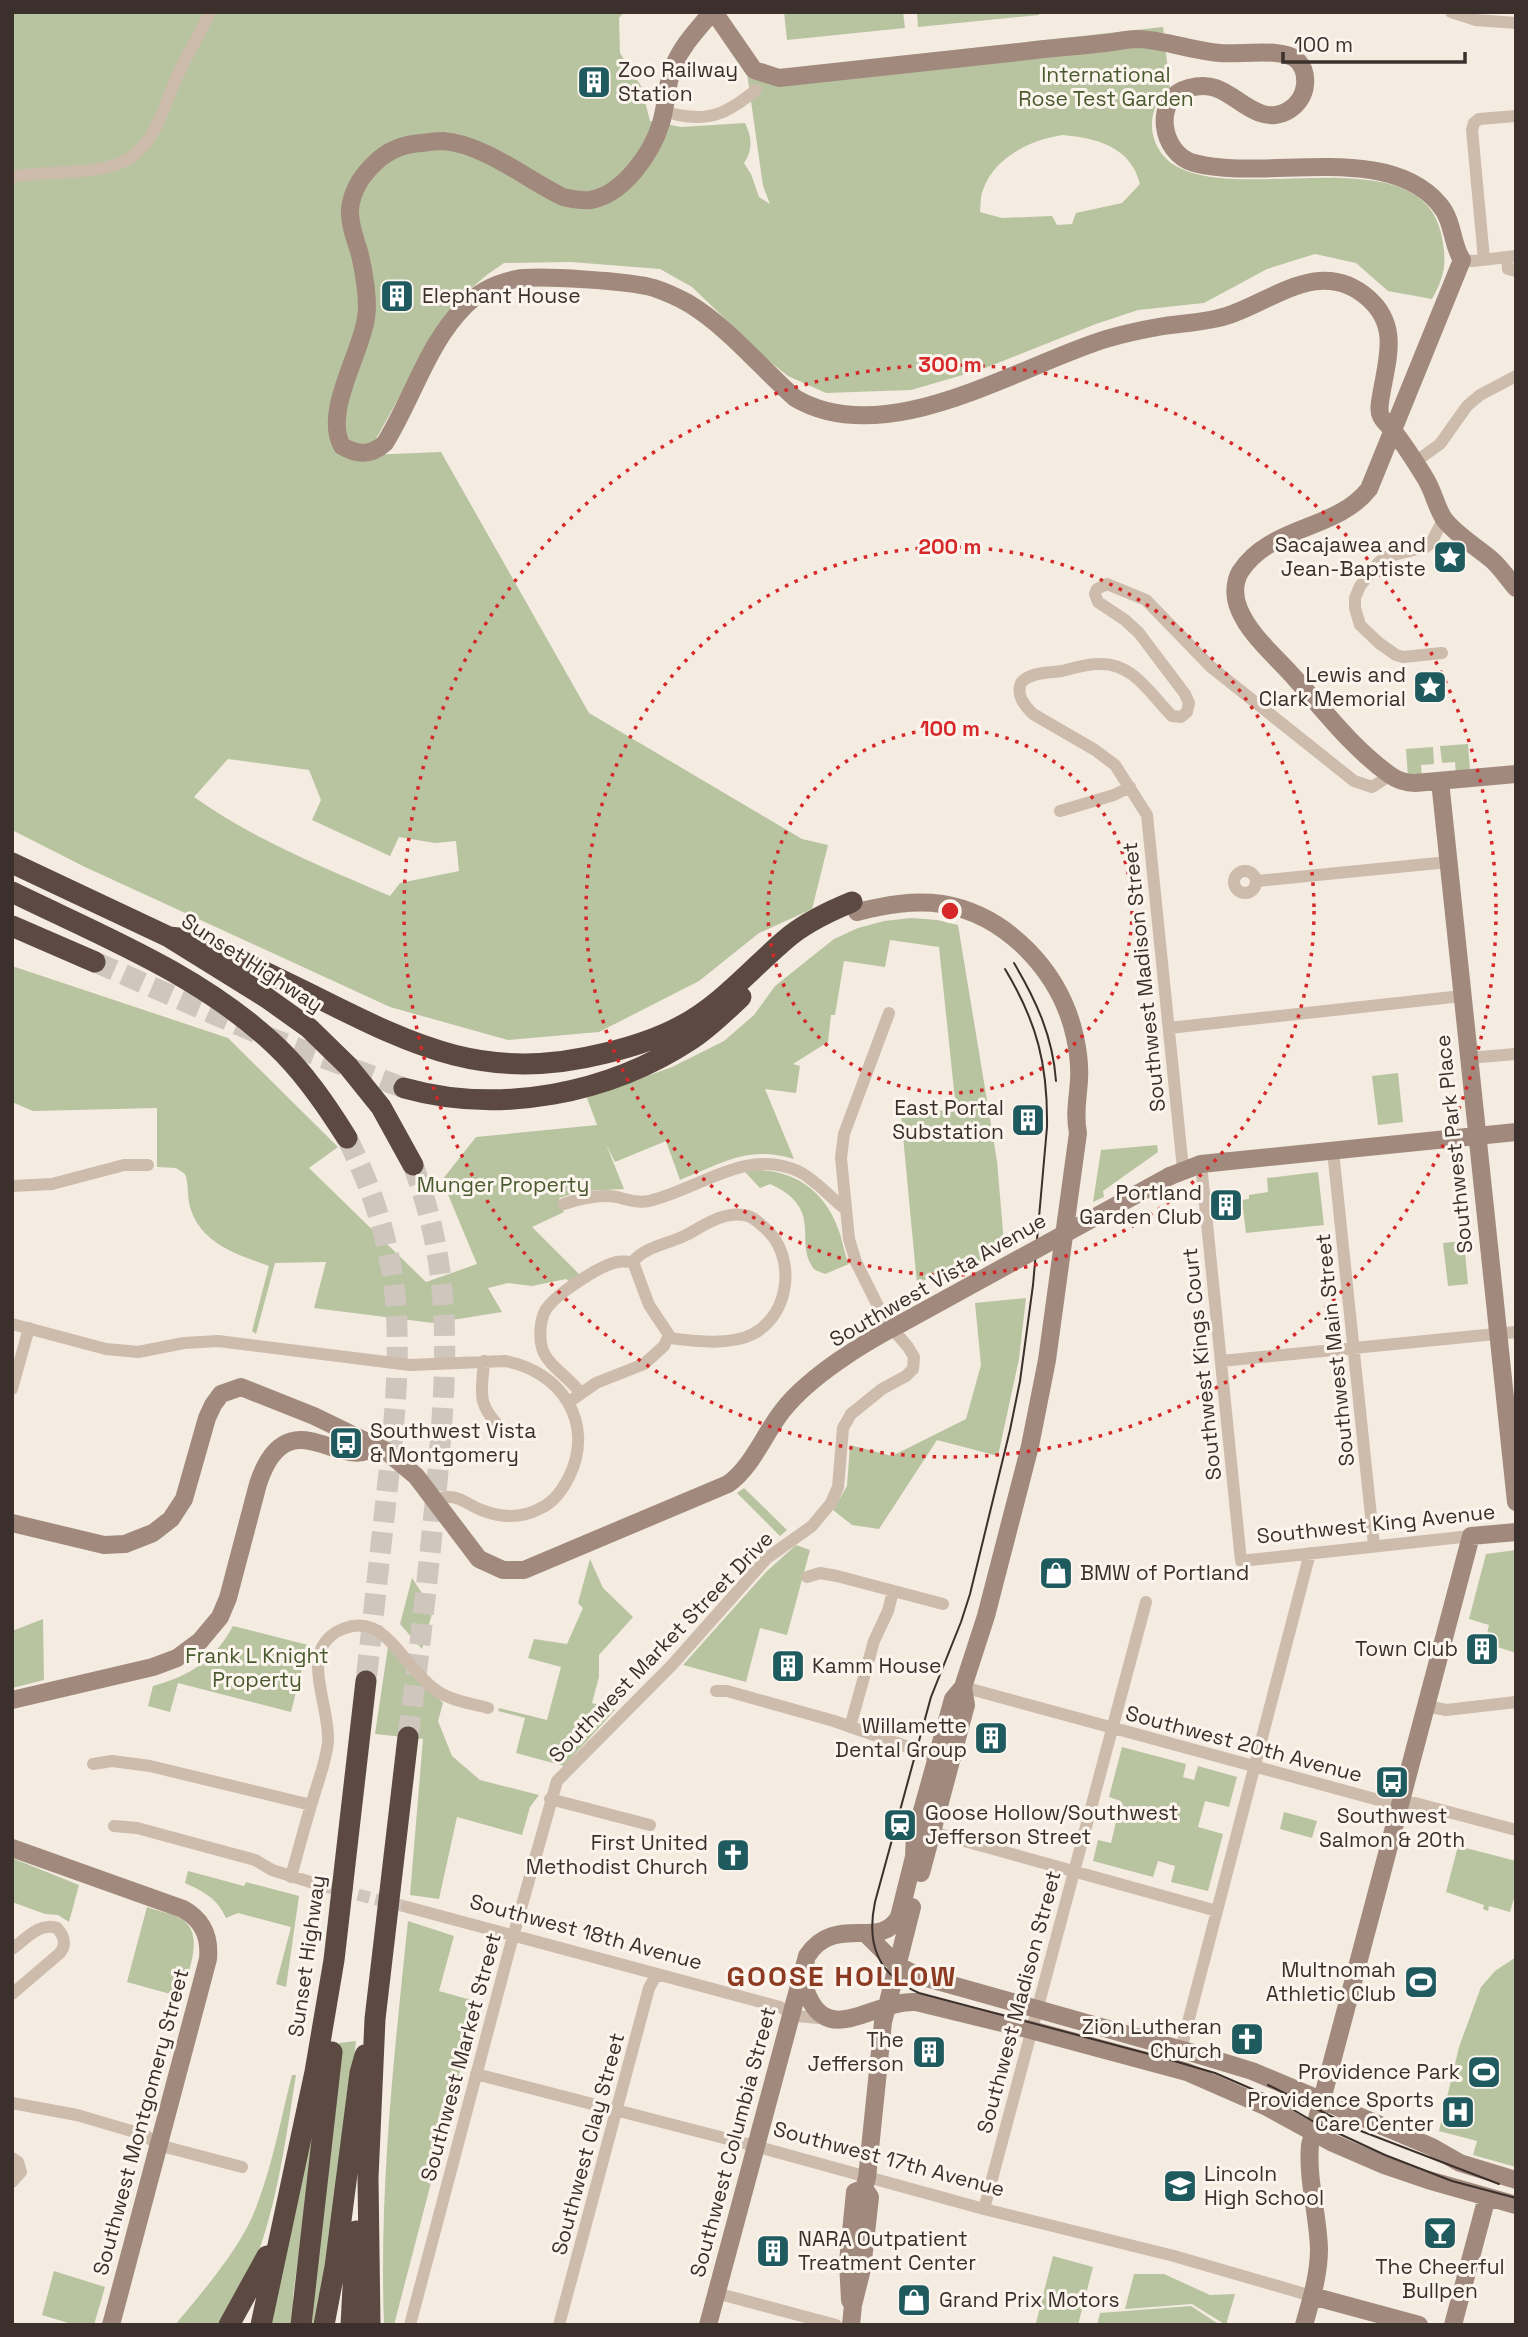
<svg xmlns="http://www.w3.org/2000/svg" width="1528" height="2337" font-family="'Space Grotesk',sans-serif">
<rect width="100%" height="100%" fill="#f4ebe1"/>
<path fill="#b8c4a0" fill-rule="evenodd" d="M12,12H624L619,18L620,53L641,86L650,121L681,127L745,123C752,137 753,150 744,163L751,174L759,197L770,204L763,186L747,73L1163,27L1170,88C1156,100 1149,116 1153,135C1176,233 1415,120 1441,233C1447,261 1446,274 1432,299L1388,291L1356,263L1315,254L1267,269L1204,303L1138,310L1096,324L980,370L911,390L826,393L788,376L769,361L692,287L660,269L571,262L504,263L488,274L462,296L436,331L367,455L441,452L589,713L802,839L828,845L812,909L759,933L699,981L599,1032L508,1040L390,1007L85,867L12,830ZM1063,135C1097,138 1131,147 1140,184L1122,203L1076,213L1072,224L1057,225L1052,216L1002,218L980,212C981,205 980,196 983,190C994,157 1032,139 1063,135ZM228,759L309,770L321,800L312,820L390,856L399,837L435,843L456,841L459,871L400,883L390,896C323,867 254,840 194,797Z
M784,12H903L905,28L787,40Z
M917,12H1039V15L918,27Z
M1468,744L1470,771L1456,773L1455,762L1442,763L1440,746Z
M1433,747L1434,764L1421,765L1422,776L1408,777L1406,749Z
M911,918L937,920L958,925L997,1161L1004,1243L972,1269L939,1272L917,1284L901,1115L956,1109L939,947L890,940L885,967L844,961L835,1015H831L828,1042L793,1064L800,1066L796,1093L765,1089L794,1159C748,1145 721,1164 680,1180L666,1141L615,1162L606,1144L624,1189L583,1191L559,1198L564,1212L532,1227L583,1278L573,1284L566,1279L532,1286L508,1283L488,1288L502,1312L433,1323L314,1308L326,1262L275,1263L256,1334L252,1331L269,1266C236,1254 201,1244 190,1207C187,1196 189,1184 185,1174L176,1168L157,1167V1108L33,1111L12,1102V966L228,1038L338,1147L309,1168L426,1282L477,1264L442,1180L476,1137L597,1125L587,1098L672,1067L724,1041L754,1015L775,986L834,939L858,928L884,921Z
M1398,1073L1403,1122L1378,1125L1372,1076Z
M1157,1145L1158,1152L1103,1191L1104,1197L1093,1202L1101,1150Z
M755,1170C797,1170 826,1193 839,1231C843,1242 844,1253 849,1264L825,1274L815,1270C792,1243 826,1209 770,1184L760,1188L745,1172Z
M1318,1172L1324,1225L1246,1233L1242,1200L1249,1199V1195L1268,1192L1267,1178Z
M1464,1241L1468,1284L1448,1286L1443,1243Z
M1026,1298L1019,1359L998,1456L937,1440L879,1529L852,1525L833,1510L847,1486L850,1445L892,1456L966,1419L981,1365L975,1303Z
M744,1488L787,1530L780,1536L737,1493Z
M796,1545L810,1550L787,1635L760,1628L746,1682L683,1665L766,1572Z
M1516,1550V1653L1485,1643L1489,1625L1469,1619L1486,1554Z
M590,1559L603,1588L633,1617L599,1655V1677L592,1703L615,1710L564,1766L516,1753L525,1718L498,1711L499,1708L547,1720L561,1667L528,1658L534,1639L567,1644L583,1608L578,1603Z
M412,1578L433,1610L422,1649L400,1624Z
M43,1619L44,1680L12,1688V1631Z
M233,1626L308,1645L291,1712L178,1683L170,1712L148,1706L153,1686C191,1675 214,1661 233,1626Z
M388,1647L443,1703L438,1721L452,1756L480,1780L539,1795L530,1807L522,1835L457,1817L439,1899L410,1895L423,1739L375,1734Z
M1122,1747L1186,1764L1183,1777L1194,1780L1198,1766L1237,1777L1229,1807L1205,1801L1198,1827L1223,1834L1208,1891L1171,1882L1175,1866L1158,1861L1153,1877L1093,1861L1098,1840L1111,1843L1121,1801L1109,1797Z
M1284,1812L1317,1821L1312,1838L1280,1829Z
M1458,1846L1516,1861V1891L1510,1912L1489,1906L1488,1911L1483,1909L1484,1905L1446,1892Z
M12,1858L79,1885L69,1922L58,1915L45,1914L12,1902Z
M188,1871L244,1886L246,1882L299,1896L286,1987L276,1984L291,1927L238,1913L226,1918C217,1898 204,1892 185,1883Z
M147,1907C158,1911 170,1913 180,1918C207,1933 187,1974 181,1997L127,1982Z
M408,1921L454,1936L439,1991L478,2002L394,2325H384C379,2190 394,2055 408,1921Z
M1516,1957V2167L1473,2155L1477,2141L1439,2131L1459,2047L1481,1987L1495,1971Z
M356,2041L328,2258L314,2325H307L339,2043Z
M292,2075H296C286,2137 278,2200 256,2259C247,2281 232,2303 220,2325H175C203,2291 242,2247 257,2205C273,2163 281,2118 292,2075Z
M311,2130L315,2131L293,2296V2325H265Z
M1053,2256L1093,2267L1078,2325L1036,2323Z
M54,2271L105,2287L94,2325H75L42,2315Z
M1134,2274H1164L1210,2295L1235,2294L1226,2325L1192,2304L1125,2309Z
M1191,2306L1220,2325H1097L1100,2313Z"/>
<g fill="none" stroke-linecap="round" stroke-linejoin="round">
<path stroke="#cfc6bd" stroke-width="12" stroke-dasharray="12 6" stroke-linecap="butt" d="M323,1886L407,1907"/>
<path stroke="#cfc6bd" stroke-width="21" stroke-dasharray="21 10" stroke-linecap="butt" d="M95,962L257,1033L404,1088
M347,1138C372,1188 389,1239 395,1295C401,1360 394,1426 387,1491C380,1554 373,1618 366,1681
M408,1737C419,1656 428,1575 436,1494C446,1376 456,1279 413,1165"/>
<path stroke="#cdbbac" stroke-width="12" d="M1451,12L1476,20L1516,23
M674,114C710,123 729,112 756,90
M12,177C47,170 86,176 120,163C156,150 165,100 180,70C189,50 202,32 210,12
M1507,257L1508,269L1516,271
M1484,259L1472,130L1474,123L1479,119L1516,116
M1462,260L1473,261L1516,256
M1415,462L1440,444L1467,406L1480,395L1516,376
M1442,653L1403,657L1396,655L1379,643L1360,625L1355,608V598L1360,586L1379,562L1385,557L1426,547L1431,543L1444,518
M1060,811L1114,795L1130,787
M1234 882a11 11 0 1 1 22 0a11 11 0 1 1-22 0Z
M1257,881L1448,862
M1169,1028L1462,996
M1468,1058L1516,1054
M1333,1151L1374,1545
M1201,1164L1241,1561L1471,1536
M1183,1169L1147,815L1115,765L1095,750L1033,714C1024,705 1016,695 1021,683C1030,672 1048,673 1062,671C1074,668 1086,664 1099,664C1133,662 1151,695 1172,716L1181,717L1187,712L1189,703L1185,694L1139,633L1125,620L1098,602L1095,594L1097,589L1107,584L1146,600L1211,667L1354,781L1372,787L1391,775
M12,1186L52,1184L124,1165H148
M564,1204C582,1198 599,1194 617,1197C628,1200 637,1203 649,1201C698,1190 746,1147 798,1171C816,1180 829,1196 844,1208
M633,1262C644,1247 668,1244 684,1236C702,1227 723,1211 744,1215C753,1216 759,1223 766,1229C796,1256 791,1314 753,1334C730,1346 694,1341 669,1338
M12,1324L106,1349L138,1352L184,1343L218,1341L410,1365L505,1361C560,1371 596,1422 569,1477C563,1489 554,1502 541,1508C523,1518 503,1518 484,1511C464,1504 457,1491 435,1500
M484,1361C482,1391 476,1403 499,1426
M1221,1361L1516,1332
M12,1389L29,1328
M569,1402L596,1383L644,1364L664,1346L669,1335L649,1305L633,1262C628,1262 622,1261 617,1262C599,1266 554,1295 545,1311C540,1321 539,1337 542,1348C547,1366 571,1378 581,1394
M807,1577L820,1573L837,1576L943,1604
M963,1687L1386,1802L1415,1803L1516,1830
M716,1691H727L834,1721L945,1760
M1426,1706L1446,1710L1516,1702
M850,1727L874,1641L888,1611L893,1591
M93,1764L112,1761L150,1766L311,1805
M550,1799L650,1825
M114,1826L137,1828L255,1860L272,1870L323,1886
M932,1832L1217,1911
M291,1877C298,1851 305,1825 313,1799C318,1781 326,1762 328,1742C330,1714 310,1672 322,1647C331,1630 354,1621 372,1628C397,1639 416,1680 442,1694C456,1702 474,1704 488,1708
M407,1907L780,2007L797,2016L830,2019
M12,1949C26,1939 39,1922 57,1928C64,1936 67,1944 60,1953L12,1994
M1179,2057L1310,1553
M476,2074L755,2146L984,2209L1174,2256L1312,2296
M12,2103L77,2115L145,2135L158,2145L242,2167
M12,2158L18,2162L21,2172L12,2182
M984,2209L1146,1602
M716,2293L836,2325
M410,2325L509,1951L557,1781L672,1665L767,1558L812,1526L831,1503L838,1487L843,1428L851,1414L882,1389L906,1376L913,1369L914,1357L908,1347L885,1320L856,1262L849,1239L841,1158L844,1134L889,1013
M559,2325L649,1988L657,1974"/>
<path stroke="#a18a7d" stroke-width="18" d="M712,12C698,29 683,44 674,65C666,84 667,103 661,123C652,153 623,195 590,200C580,201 572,199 563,197C526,179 484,144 443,141C436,141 429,142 422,143C403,144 388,150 375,163C361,176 352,190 350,209C349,225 356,240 360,255C364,272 369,302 366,318C361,354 323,412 342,446C357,455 371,456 385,443C413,398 427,344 465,306C478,292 497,283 516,279C538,275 631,281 654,288C666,292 677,297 688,303C728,327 760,367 795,398C886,452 1018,366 1106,339C1123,334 1141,330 1158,327C1180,323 1204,323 1226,316C1272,302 1320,256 1368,298C1400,326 1387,359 1381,396C1380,402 1378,410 1381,416C1383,421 1387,424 1391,428C1403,442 1414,460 1424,476C1433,489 1436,507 1444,519C1456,535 1477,547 1492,560C1501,568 1508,579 1516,588
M714,12L754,70L779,78C862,69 945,60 1028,51C1053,48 1079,46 1105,43C1116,42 1127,39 1138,39C1165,40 1193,51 1220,53C1240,55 1281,47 1297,60C1304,67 1306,76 1305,85C1303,106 1280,121 1260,113C1233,103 1223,79 1189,88C1152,97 1160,154 1194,163C1264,182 1386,141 1439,204C1454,221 1451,243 1462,260L1369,489C1336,531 1270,525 1240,572C1234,583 1234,597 1239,609C1249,634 1274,655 1292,675C1323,709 1352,748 1390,775C1397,780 1406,783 1415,783L1516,774
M1440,781L1516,1502
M1170,1176L1201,1164L1516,1132
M12,1523L104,1545L125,1544L153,1533L171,1519L184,1499L207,1418L213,1405L221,1394L241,1387L314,1416L386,1451L416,1476L479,1559L503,1570H524L728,1484C753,1466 764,1434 783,1410C810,1376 863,1343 902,1323
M12,1700L153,1667L177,1658L200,1641L220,1617L228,1598L258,1484C288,1393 344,1477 376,1445
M12,1848L183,1909C203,1920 210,1937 208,1959L111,2325
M921,1873L966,1705L963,1687
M866,1934L897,1965L916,1975L1193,2053L1252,2071L1432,2147L1460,2163L1516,2180
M801,1974C820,2058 868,2000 916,2002L1031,2030L1187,2072L1267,2107L1333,2143L1384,2165L1428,2180L1516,2205
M1312,2296L1419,2325
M853,2305L850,2300L848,2262L855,2192L864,2188L867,2178L883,2022L912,1907
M708,2325L807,1956C835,1913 880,1951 899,1917L914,1857L915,1836L937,1757L953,1699L963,1687L986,1616L1030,1446L1047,1360L1078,1133C1074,1114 1078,1098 1079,1080C1080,1065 1078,1051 1075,1037C1061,973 1008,915 942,904C913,900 885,905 857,912
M851,2325L853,2305L862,2269L870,2197L864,2188
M1304,2325C1311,2300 1319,2275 1319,2249C1318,2214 1307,2180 1310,2145L1471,1536L1516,1532
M1453,2325L1487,2197"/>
<path stroke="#5c4a42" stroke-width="21" d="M12,863L169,937L267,998L309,1028L348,1066L381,1107L413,1165
M12,892C102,936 201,975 275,1045C304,1072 327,1106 347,1138
M12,926L95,962
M169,937L197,940C235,958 274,976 312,995C416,1047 486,1083 606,1053C631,1047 657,1039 681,1026C723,1004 754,965 791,935C809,921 830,911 852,902
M404,1088C500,1115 609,1094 692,1039C710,1027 725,1012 741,997
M229,2325L267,2256
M261,2325L315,2072L334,1960L366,1681
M301,2325L332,2052
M324,2325L335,2267L360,2073L365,2055
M351,2325L356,2231
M370,2325L368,2178L375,2019L408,1737"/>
<path stroke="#3b302b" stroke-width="2" d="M1014,963C1036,1000 1053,1037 1056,1081
M1005,969C1037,1022 1048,1065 1047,1127L1033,1285L1020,1381L1010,1430L970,1594L961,1622L931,1697L875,1902C866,1945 878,1975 919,1993L1164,2058L1215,2073L1273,2098L1316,2123L1385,2155L1452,2181L1516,2198
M1268,2085L1361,2131L1499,2184"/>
<path stroke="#a18a7d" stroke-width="18" d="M902,1323L1170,1176"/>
</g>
<g fill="none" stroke="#d62828" stroke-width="3.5" stroke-dasharray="3.5 7">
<circle cx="950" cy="911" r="182"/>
<circle cx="950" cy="911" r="364"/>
<circle cx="950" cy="911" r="546"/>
</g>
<defs>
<g id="building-square" transform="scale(1.75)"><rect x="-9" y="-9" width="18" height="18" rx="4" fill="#1f5a5e" stroke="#fbf5ee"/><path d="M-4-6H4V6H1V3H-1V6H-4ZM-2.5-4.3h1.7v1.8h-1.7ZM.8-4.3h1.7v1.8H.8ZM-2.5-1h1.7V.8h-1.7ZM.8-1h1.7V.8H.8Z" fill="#fff"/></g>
<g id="sight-square" transform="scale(1.75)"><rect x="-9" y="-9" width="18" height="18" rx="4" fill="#1f5a5e" stroke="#fbf5ee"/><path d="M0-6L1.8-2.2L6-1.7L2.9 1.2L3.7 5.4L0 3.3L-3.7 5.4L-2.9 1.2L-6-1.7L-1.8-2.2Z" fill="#fff"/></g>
<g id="bus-square" transform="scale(1.75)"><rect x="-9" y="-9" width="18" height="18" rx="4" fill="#1f5a5e" stroke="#fbf5ee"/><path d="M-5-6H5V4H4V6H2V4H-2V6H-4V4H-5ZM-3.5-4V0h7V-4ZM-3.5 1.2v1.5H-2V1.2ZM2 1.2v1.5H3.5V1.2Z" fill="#fff"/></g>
<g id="shop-square" transform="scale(1.75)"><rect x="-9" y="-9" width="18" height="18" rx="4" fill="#1f5a5e" stroke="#fbf5ee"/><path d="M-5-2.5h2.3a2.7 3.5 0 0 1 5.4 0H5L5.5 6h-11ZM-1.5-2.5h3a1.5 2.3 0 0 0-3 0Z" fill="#fff"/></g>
<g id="station-square" transform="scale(1.75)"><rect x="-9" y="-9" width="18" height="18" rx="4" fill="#1f5a5e" stroke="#fbf5ee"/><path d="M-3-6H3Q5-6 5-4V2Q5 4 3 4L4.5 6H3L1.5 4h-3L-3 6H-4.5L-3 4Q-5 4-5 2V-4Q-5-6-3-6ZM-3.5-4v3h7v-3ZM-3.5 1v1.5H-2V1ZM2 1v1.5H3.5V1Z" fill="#fff"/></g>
<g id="church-square" transform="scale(1.75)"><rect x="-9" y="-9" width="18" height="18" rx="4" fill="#1f5a5e" stroke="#fbf5ee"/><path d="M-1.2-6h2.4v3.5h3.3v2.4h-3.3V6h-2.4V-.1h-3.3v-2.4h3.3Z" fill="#fff"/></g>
<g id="stadium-square" transform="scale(1.75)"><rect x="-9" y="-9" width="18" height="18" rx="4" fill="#1f5a5e" stroke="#fbf5ee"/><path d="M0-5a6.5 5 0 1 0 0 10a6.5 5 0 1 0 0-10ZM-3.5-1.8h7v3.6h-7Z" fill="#fff"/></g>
<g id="hospital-square" transform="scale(1.75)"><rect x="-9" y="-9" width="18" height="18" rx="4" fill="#1f5a5e" stroke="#fbf5ee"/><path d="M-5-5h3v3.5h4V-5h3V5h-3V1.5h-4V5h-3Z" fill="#fff"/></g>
<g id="school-square" transform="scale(1.75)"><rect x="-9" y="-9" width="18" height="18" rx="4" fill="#1f5a5e" stroke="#fbf5ee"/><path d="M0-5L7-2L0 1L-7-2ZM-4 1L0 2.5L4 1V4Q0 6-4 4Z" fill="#fff"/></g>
<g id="bar-square" transform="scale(1.75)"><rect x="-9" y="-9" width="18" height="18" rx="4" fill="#1f5a5e" stroke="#fbf5ee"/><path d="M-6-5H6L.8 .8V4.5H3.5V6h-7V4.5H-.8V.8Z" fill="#fff"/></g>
</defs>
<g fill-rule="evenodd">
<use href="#building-square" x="594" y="82"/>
<use href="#building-square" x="397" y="296"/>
<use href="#sight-square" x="1450" y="557"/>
<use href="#sight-square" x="1430" y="687"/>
<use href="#building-square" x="1028" y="1120"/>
<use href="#building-square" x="1226" y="1205"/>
<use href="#bus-square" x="346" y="1443"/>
<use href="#shop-square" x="1056" y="1573"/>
<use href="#building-square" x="1482" y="1649"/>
<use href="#building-square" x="788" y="1666"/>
<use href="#building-square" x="991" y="1738"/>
<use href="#bus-square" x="1392" y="1782"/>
<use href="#station-square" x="900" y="1825"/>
<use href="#church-square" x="733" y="1855"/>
<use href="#stadium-square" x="1421" y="1982"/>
<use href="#church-square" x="1247" y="2039"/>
<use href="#building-square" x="929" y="2052"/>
<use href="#stadium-square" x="1484" y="2072"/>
<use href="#hospital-square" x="1458" y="2112"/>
<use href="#school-square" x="1180" y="2186"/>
<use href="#bar-square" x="1440" y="2233"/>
<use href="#building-square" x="773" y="2251"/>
<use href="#shop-square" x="914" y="2300"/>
</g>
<g text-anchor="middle" stroke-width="6" stroke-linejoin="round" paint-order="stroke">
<g font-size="21" fill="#3b302b" stroke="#fbf5ee" text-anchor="end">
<text x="618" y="77" text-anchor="start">Zoo Railway<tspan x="618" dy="24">Station</tspan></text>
<text x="422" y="303" text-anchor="start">Elephant House</text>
<text x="1426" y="552">Sacajawea and<tspan x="1426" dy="24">Jean-Baptiste</tspan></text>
<text x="1406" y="682">Lewis and<tspan x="1406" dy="24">Clark Memorial</tspan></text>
<text x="1004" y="1115">East Portal<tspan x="1004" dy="24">Substation</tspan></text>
<text x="1202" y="1200">Portland<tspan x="1202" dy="24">Garden Club</tspan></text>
<text x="370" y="1438" text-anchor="start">Southwest Vista<tspan x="370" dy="24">&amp; Montgomery</tspan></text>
<text x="1080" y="1580" text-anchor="start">BMW of Portland</text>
<text x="1458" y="1656">Town Club</text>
<text x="812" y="1673" text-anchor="start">Kamm House</text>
<text x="967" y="1733">Willamette<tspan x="967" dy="24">Dental Group</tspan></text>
<text x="925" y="1820" text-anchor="start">Goose Hollow/Southwest<tspan x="925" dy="24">Jefferson Street</tspan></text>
<text x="1392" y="1823" text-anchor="middle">Southwest<tspan x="1392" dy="24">Salmon &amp; 20th</tspan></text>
<text x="708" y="1850">First United<tspan x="708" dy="24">Methodist Church</tspan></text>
<text x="1396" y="1977">Multnomah<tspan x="1396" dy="24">Athletic Club</tspan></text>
<text x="1222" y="2034">Zion Lutheran<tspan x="1222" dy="24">Church</tspan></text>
<text x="904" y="2047">The<tspan x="904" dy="24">Jefferson</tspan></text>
<text x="1460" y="2079">Providence Park</text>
<text x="1434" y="2107">Providence Sports<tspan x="1434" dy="24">Care Center</tspan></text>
<text x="1204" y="2181" text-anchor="start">Lincoln<tspan x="1204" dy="24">High School</tspan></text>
<text x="798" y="2246" text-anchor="start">NARA Outpatient<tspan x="798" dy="24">Treatment Center</tspan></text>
<text x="1440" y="2274" text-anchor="middle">The Cheerful<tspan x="1440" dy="24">Bullpen</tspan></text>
<text x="939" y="2307" text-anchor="start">Grand Prix Motors</text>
</g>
<g font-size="21" fill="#4a5a2e" stroke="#fbf5ee">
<text x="1106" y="82">International<tspan x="1106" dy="24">Rose Test Garden</tspan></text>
<text x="503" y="1192">Munger Property</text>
<text x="257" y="1663">Frank L Knight<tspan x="257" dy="24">Property</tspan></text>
</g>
<g font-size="21" fill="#3b302b" stroke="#fbf5ee">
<text transform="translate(252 963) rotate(33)" y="7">Sunset Highway</text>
<text transform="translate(1144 977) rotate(-96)" y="7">Southwest Madison Street</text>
<text transform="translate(1454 1144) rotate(-96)" y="7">Southwest Park Place</text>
<text transform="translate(938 1280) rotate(-30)" y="7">Southwest Vista Avenue</text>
<text transform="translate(1335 1350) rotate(-96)" y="7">Southwest Main Street</text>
<text transform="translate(1202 1364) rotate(-96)" y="7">Southwest Kings Court</text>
<text transform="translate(1376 1524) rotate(-6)" y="7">Southwest King Avenue</text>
<text transform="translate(661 1647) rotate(-46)" y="7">Southwest Market Street Drive</text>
<text transform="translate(1244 1744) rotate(15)" y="7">Southwest 20th Avenue</text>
<text transform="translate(586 1932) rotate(15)" y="7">Southwest 18th Avenue</text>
<text transform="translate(307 1956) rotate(-82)" y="7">Sunset Highway</text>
<text transform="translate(1019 2002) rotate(-75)" y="7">Southwest Madison Street</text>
<text transform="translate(461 2057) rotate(-75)" y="7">Southwest Market Street</text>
<text transform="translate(141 2122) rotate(-75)" y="7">Southwest Montgomery Street</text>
<text transform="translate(733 2142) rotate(-75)" y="7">Southwest Columbia Street</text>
<text transform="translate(588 2144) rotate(-75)" y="7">Southwest Clay Street</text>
<text transform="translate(889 2159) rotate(15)" y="7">Southwest 17th Avenue</text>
</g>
<g font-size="28" font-weight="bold" letter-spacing="2" fill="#8c3b22" stroke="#fbf5ee">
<text x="842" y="1986">GOOSE HOLLOW</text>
</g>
</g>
<circle cx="950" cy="911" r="10" fill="#d62828" stroke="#fbf5ee" stroke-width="3.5"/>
<g font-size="21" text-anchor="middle" font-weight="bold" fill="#d62828" stroke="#fbf5ee" stroke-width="6" stroke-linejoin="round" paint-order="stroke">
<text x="950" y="372">300 m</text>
<text x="950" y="554">200 m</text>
<text x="950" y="736">100 m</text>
</g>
<rect width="1528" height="2337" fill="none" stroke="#3b302b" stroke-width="28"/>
<path d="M1283 52v10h182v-10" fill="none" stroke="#3b302b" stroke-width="3.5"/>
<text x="1294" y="52" font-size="21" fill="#3b302b" stroke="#fbf5ee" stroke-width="5" paint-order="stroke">100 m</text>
</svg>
